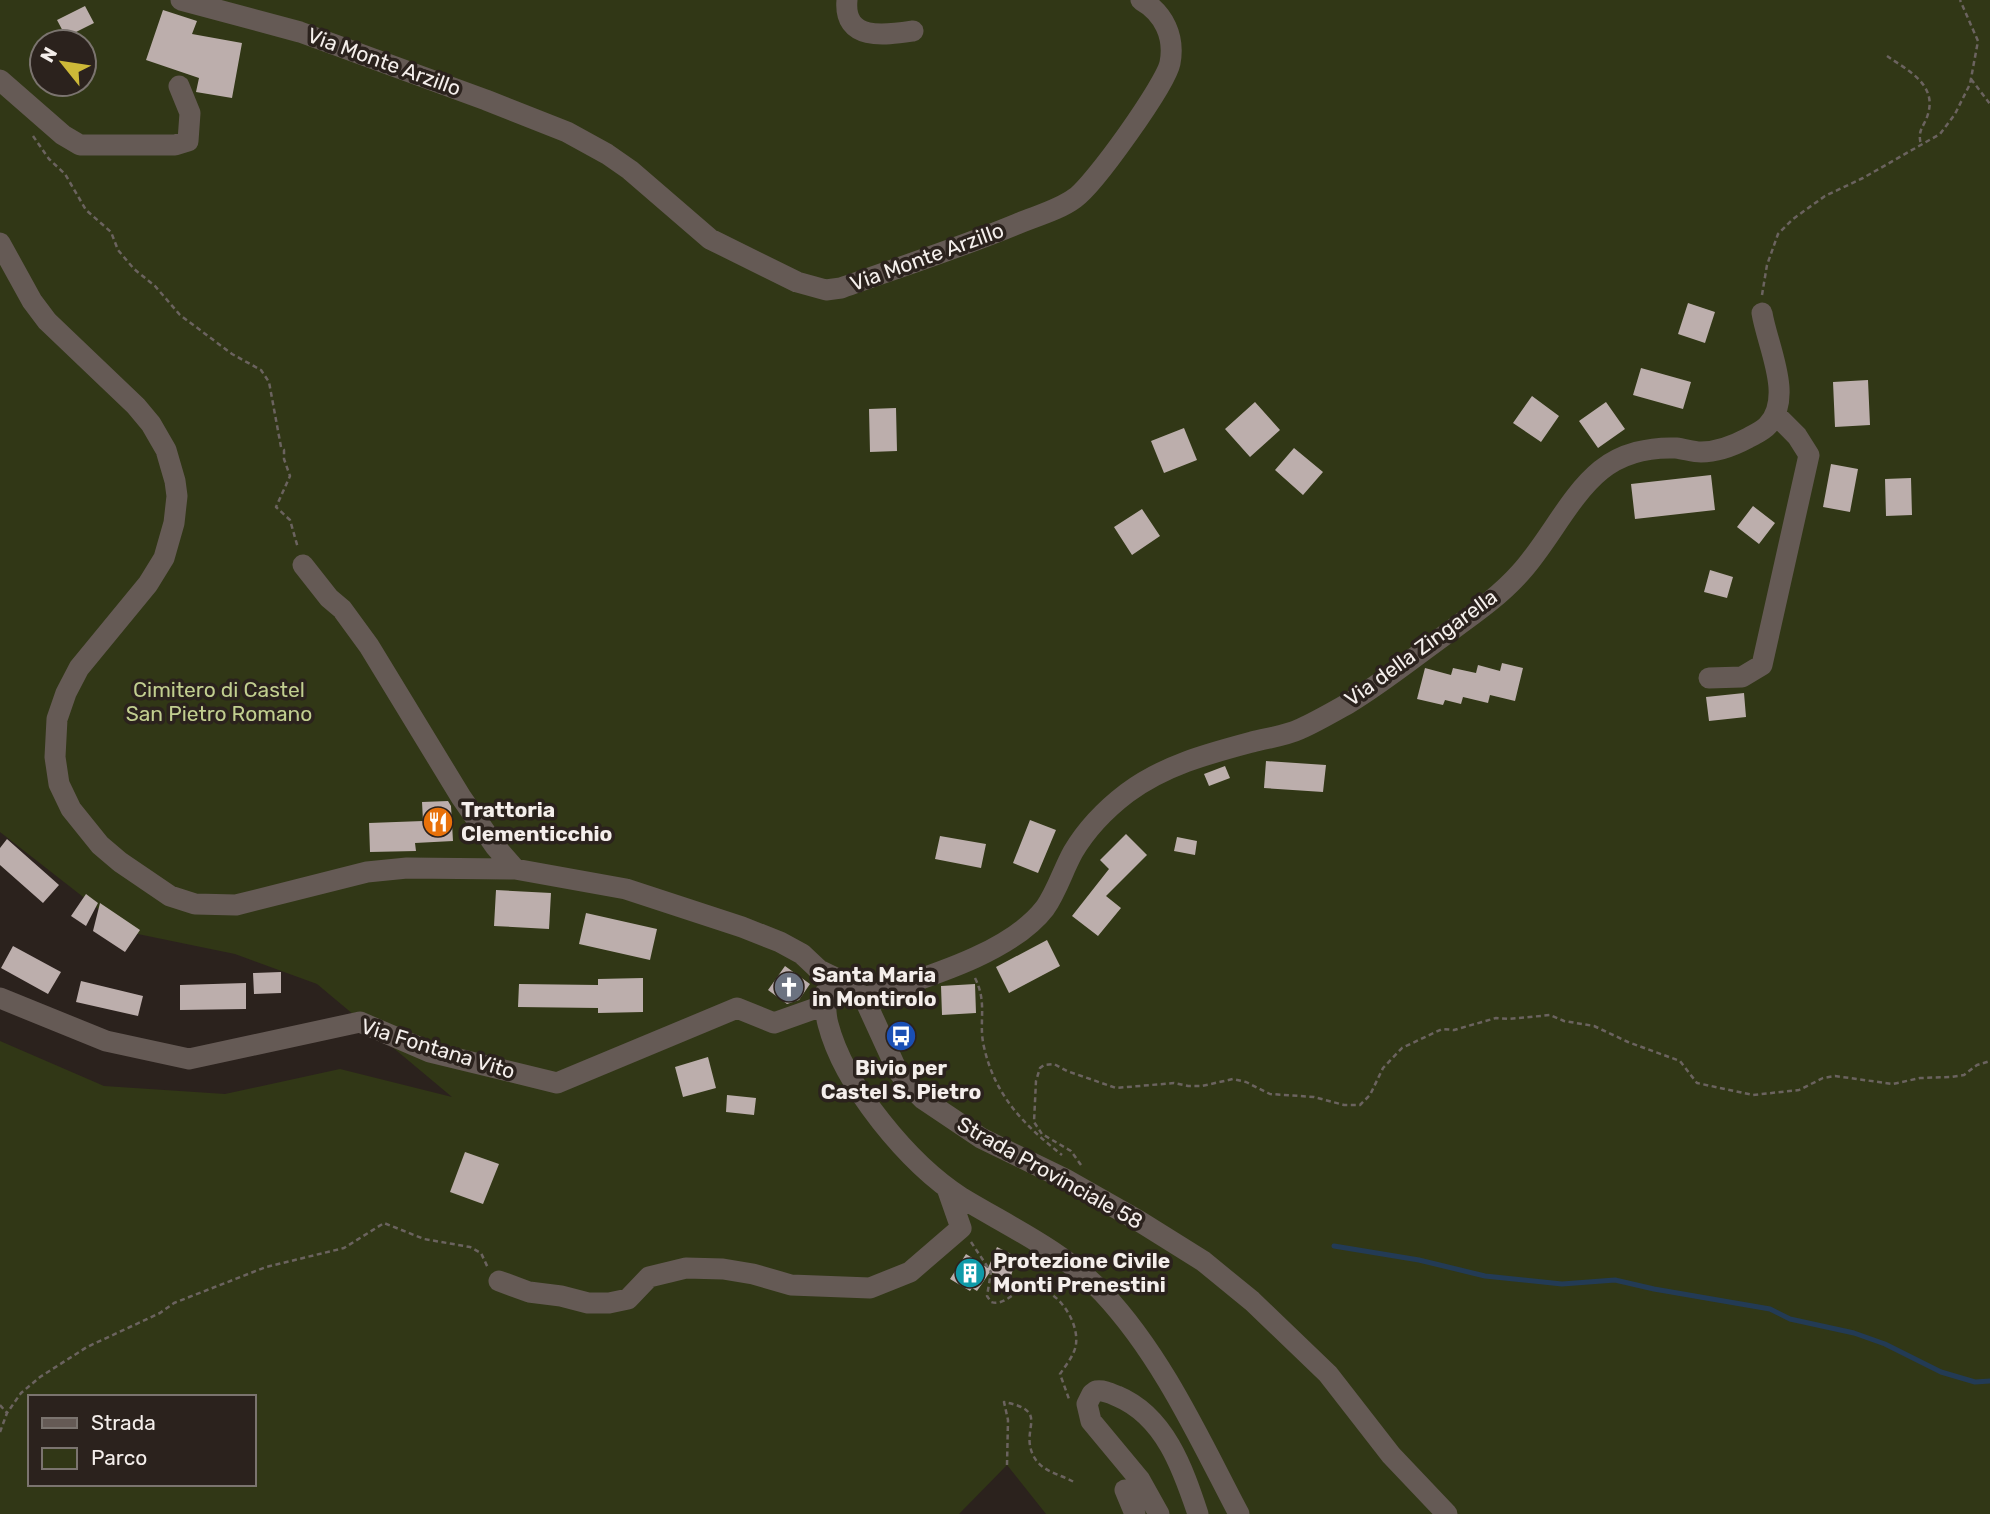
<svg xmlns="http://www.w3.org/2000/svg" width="1990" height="1514" font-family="Rubik,sans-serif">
<rect width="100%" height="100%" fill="#2b221d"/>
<path fill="#313716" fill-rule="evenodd" d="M0,0H1990V1514H1046L1007,1465L959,1514H0V1041L104,1086L225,1094L340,1069L452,1097L317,984L235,954L128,932L0,832ZM42,42H84V84H42ZM30,1397H254V1484H30Z"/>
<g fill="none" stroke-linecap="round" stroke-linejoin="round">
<path stroke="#233b55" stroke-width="5" d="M1334,1246L1419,1260L1485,1276L1562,1284L1615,1280L1654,1289L1770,1309L1790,1319L1854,1333L1885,1344L1941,1372L1975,1382L1990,1381"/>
</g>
<path fill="#bcaeac" d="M85,6L94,23L66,37L57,20Z
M163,10L197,21L192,34L242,43L232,98L196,92L199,78L146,60Z
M1688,303L1715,312L1705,343L1678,334Z
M1641,368L1691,382L1683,409L1633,395Z
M1868,380L1870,425L1835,427L1833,382Z
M1532,396L1559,416L1541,442L1513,423Z
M1255,402L1280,430L1250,457L1225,429Z
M1606,402L1625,429L1598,448L1579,421Z
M896,408L897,451L870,452L869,409Z
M1184,428L1197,460L1164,473L1151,441Z
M1294,448L1323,472L1303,495L1275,470Z
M1831,464L1858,469L1850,512L1823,507Z
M1711,475L1715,510L1635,519L1631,484Z
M1911,478L1912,515L1886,516L1885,479Z
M1753,506L1775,523L1759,544L1737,527Z
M1142,509L1160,536L1132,555L1114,527Z
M1710,570L1733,577L1727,598L1704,592Z
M1502,663L1523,668L1515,701L1490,695L1488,703L1463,697L1461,704L1445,700L1443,705L1417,699L1425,668L1451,675L1453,668L1476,673L1478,665L1500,671Z
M1744,693L1746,717L1709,721L1706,697Z
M1266,761L1326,765L1323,792L1264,788Z
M1225,766L1230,778L1209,786L1204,774Z
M448,801L451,806L453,841L415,843L416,851L370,852L369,823L423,821L422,802Z
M1030,820L1056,830L1038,873L1013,863Z
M1126,834L1147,855L1106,896L1121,908L1098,936L1072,916L1109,869L1100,860Z
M940,836L986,844L981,868L935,859Z
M1177,837L1197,841L1195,855L1174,851Z
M7,839L59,885L43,903L0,865V848Z
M496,890L551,893L549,929L494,926Z
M86,894L98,903L86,926L71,916Z
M100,903L140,930L125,952L93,931Z
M586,913L657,929L650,960L579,944Z
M1047,940L1060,966L1009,993L996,967Z
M13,946L61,972L48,994L1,968Z
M785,966L810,984L799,1000L787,1004L768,990Z
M281,972V993L254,994L253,973Z
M643,978V1012L598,1013V1008L518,1007L519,984L598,985V979Z
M81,981L143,996L138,1016L76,1002Z
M246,983V1009L180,1010V985Z
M975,984L976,1013L942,1015L941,986Z
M708,1057L716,1088L683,1097L675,1067Z
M727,1095L756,1098L754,1115L726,1112Z
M465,1152L499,1164L483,1204L450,1192Z
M997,1247L1017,1257L1010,1279L990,1272L977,1291L972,1288L970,1291L950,1279L966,1254L988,1268Z"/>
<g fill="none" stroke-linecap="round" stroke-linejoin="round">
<path stroke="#6b635f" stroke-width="2.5" stroke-dasharray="5 3.5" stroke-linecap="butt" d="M1887,56C1907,70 1937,84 1928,114C1924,128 1917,129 1921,145
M1971,79L1990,104
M33,136L49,159L65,174L86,210L111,232L118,250L134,269L155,286L180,315L232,354L261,370L269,382L281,447L284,450V459L290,476L276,507L290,520L298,548
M1762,295L1767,265L1778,234L1793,219L1825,196L1863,178L1940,134L1955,114L1970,84L1978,41L1960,0
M975,978C988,1004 978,1022 984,1047C995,1096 1024,1125 1062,1155
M1081,1165L1071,1151L1042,1134L1034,1122L1036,1081L1040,1068L1044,1065L1054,1064L1067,1071L1116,1088L1174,1083L1188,1086H1202L1233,1079L1246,1082L1270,1094L1314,1097L1344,1105H1360L1370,1095L1383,1068L1402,1048L1442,1029L1454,1030L1496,1018L1509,1019L1550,1015L1564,1021L1594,1026L1628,1042L1680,1061L1697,1083L1753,1095L1799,1090L1823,1078L1835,1076L1893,1084L1920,1078L1951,1077L1964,1075L1977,1065L1990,1061
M971,1242L991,1272L987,1296L991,1302C1006,1307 1016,1287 1032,1287C1057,1288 1079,1321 1076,1344C1075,1354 1066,1365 1060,1374L1069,1399
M0,1405L7,1413
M0,1432L7,1413L21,1393L40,1377L87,1347L160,1313L174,1303L266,1267L344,1248L384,1223L424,1239L470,1247L481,1253L488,1268
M1007,1465L1008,1420L1004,1402C1051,1411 1020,1428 1033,1455C1041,1472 1060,1474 1074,1482"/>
<path stroke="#655a55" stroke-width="21" d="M181,0L300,32L486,100L567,132L607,154L630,170L710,239L797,282L826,290L841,288C900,267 959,248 1017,224C1036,216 1059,210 1075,198C1094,185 1166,84 1170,63C1175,37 1164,13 1141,0
M847,0C843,42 886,35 913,31
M0,80L63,135L80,145H175L188,141L190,113L179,86
M0,243L32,301L47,321L136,406L151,424L166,450L175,481L177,496L174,523L164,558L148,584L79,668L66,693L57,719L55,757L59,784L71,809L100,845L120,862L170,896L195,904L236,905L367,872L407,868L515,869L626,889L742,927L780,942L802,954L819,970L850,985L864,998L896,1068L907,1083L923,1099L981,1138L1065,1179L1139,1221L1203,1261L1252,1301L1328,1374L1391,1455L1447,1514
M303,565L329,598L342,609L369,646L461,797L495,846L515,869
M1709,678L1742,677L1762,665L1809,455L1797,436L1776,415
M825,993C826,1003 825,1014 828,1024C844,1086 909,1164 962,1198C1010,1227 1063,1251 1103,1293C1162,1356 1199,1438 1239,1514
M0,998L106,1041L189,1059L360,1022L430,1052L557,1083L737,1008L774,1023L825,1005
M864,998C919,979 1009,955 1045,908C1057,891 1063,870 1073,852C1086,830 1106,809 1127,793C1165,765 1207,754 1252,742C1267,738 1285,736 1300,729C1316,722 1333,712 1349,703C1382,683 1413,658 1445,635C1471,616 1499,597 1521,572C1549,541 1570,495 1601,470C1622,453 1650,447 1676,448C1685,449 1693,452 1701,452C1718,452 1733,446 1748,438C1755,434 1763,431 1768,425C1794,397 1767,345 1762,313
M499,1281L529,1292L561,1296L588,1303H609L628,1299L649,1277L686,1268L723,1269L753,1274L791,1285L870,1288L910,1272L961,1228L947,1188
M1125,1490L1135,1514
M1159,1514L1140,1480L1091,1421L1087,1404L1092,1394L1096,1391C1104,1390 1110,1393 1117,1396C1165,1416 1183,1469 1198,1514"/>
</g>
<defs>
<g id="restaurant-disc" transform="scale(1.575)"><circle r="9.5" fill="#e8710a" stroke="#2b221d"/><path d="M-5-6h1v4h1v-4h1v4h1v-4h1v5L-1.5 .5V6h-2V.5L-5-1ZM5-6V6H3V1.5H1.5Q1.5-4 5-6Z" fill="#fff"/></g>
<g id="church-disc" transform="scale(1.575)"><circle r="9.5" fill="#6b7280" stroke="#2b221d"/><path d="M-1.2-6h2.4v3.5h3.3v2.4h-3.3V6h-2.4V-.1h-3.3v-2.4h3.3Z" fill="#fff"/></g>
<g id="bus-disc" transform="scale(1.575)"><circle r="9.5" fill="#1a4fb4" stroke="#2b221d"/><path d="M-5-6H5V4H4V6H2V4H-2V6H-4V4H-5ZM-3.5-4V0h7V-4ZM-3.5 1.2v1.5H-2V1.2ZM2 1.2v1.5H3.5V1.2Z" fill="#fff"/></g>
<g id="building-disc" transform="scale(1.575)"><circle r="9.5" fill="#0f9aa8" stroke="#2b221d"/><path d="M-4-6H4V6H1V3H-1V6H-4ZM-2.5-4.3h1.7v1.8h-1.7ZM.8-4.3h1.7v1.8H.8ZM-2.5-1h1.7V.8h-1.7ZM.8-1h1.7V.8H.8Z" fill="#fff"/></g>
</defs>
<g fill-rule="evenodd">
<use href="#restaurant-disc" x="438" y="822"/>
<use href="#church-disc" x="789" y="987"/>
<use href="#bus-disc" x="901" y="1036"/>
<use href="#building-disc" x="970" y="1273"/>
</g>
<g text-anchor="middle" stroke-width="7" stroke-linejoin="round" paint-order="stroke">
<g font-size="21" fill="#f4eeeb" stroke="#2b221d">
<text transform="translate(384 62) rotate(20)" y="7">Via Monte Arzillo</text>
<text transform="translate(927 257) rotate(-20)" y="7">Via Monte Arzillo</text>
<text transform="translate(1421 648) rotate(-36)" y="7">Via della Zingarella</text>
<text transform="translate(438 1049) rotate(17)" y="7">Via Fontana Vito</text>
<text transform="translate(1050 1173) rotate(29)" y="7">Strada Provinciale 58</text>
</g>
<g font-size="21" fill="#c1ce8f" stroke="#2b221d">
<text x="219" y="697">Cimitero di Castel<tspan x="219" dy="24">San Pietro Romano</tspan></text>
</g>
<g font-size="21" font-weight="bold" fill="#f4eeeb" stroke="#2b221d" text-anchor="start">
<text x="461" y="817">Trattoria<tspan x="461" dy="24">Clementicchio</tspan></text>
<text x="812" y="982">Santa Maria<tspan x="812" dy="24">in Montirolo</tspan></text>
<text x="901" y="1075" text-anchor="middle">Bivio per<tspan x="901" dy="24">Castel S. Pietro</tspan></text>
<text x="993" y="1268">Protezione Civile<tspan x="993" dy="24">Monti Prenestini</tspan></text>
</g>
</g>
<rect x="28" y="1395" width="228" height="91" fill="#2b221d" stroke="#7b746f" stroke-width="2"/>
<rect x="42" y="1418" width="35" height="10" fill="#655a55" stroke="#7b746f" stroke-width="2"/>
<text x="91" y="1430" font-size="21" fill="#f4eeeb">Strada</text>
<rect x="42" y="1448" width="35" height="21" fill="#313716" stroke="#7b746f" stroke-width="2"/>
<text x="91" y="1465" font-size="21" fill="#f4eeeb">Parco</text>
<g transform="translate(63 63) rotate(300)"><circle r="33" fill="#2b221d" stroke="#7b746f" stroke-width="2"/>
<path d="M0-5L12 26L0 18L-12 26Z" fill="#cdb938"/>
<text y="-10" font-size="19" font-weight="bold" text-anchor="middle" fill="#f4eeeb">N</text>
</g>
</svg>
